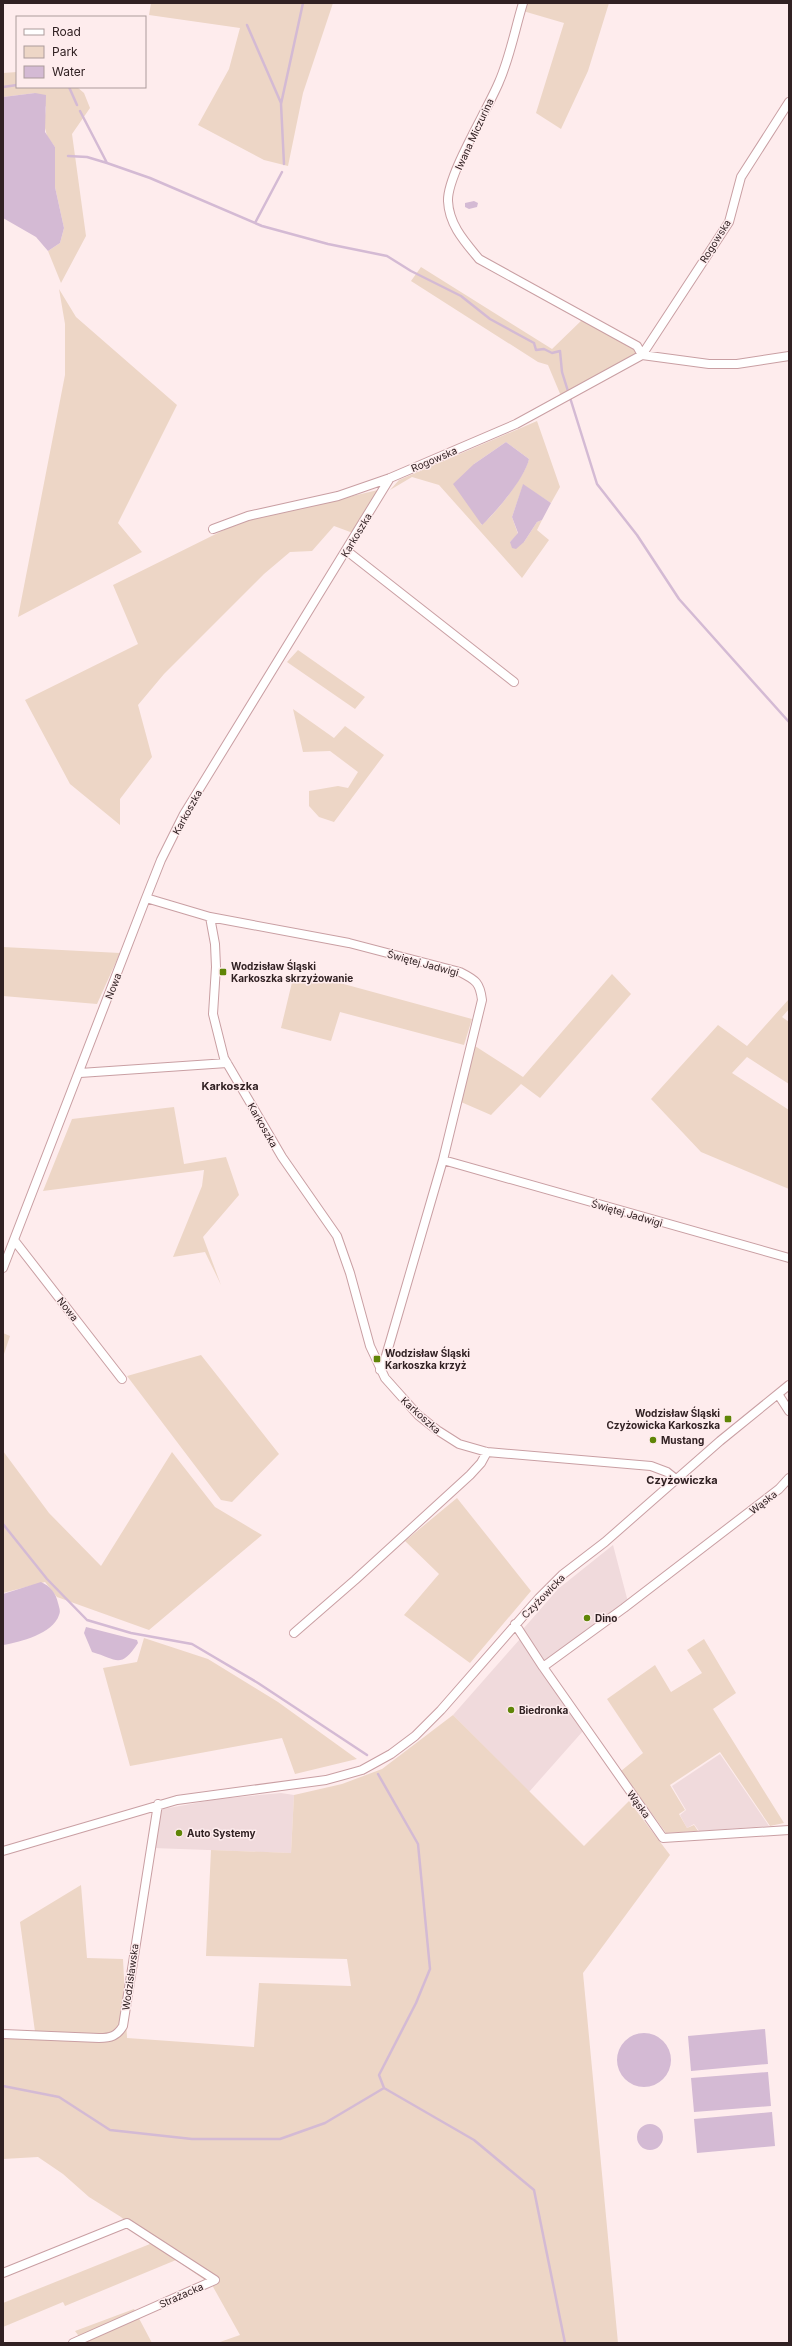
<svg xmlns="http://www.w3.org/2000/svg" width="792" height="2346" font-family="Inter,sans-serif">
<rect width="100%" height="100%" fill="#feeced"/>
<path fill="#f0dadc" d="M613,1545L628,1602L545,1662L541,1659L525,1636L524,1628L558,1589Z
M520,1639L583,1731L529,1792L453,1715Z
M720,1754L769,1826L699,1831L694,1824L687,1828L680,1815L686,1810L672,1786Z
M281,1793L294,1795L291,1853L153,1848L159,1814L163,1809L218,1799Z"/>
<path fill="#edd6c6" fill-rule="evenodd" d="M151,3H333L303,93L288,166L264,160L198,125L229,69L240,28L149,15Z
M526,3H609L588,71L561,129L536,113L564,23L523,11Z
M17,72V87H77L84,93L90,108L72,134L86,236L61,283L48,251L60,243L64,228L55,187V147L47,136L44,124L46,107L35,93L3,97V73Z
M421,267L552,349L583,319L634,348L637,353L561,396L548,365L538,362L411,281Z
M59,289L76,317L177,405L118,523L142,552L18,617L65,375V324Z
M537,421L560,487L551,503L523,485L512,517L518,534L510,542H524L537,522L542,520L537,530L549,540L522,578L439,485L412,477L390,490L399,480ZM506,442L529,459C525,476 496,514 481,525L474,464Z
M378,490L353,533L334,526L312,551L290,552L264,574L164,674L138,705L152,757L120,799V825L70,784L25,700L138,644L113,585L238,523Z
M298,650L365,697L355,709L287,662Z
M293,709L334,738L345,726L384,755L334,822L319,817L309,806V791L338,786L348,788L358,772L330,751L303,752Z
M3,947L120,953L97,1004L3,996Z
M294,974L340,983L472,1019L464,1045L340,1012L331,1041L281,1028Z
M612,974L631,994L540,1098L521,1084L491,1115L461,1102L475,1046L523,1077Z
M789,999V1009L782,1017L789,1022V1084L747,1057L732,1073L789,1110V1189L701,1152L651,1099L718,1025L747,1046Z
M174,1107L184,1164L226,1157L239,1195L203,1237L221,1285L205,1252L173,1257L202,1186L204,1170L43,1191L72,1119Z
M3,1333L10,1336L3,1357Z
M201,1355L279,1454L232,1502L221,1500L127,1376Z
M3,1451L49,1513L101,1566L172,1452L215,1507L262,1535L149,1630L57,1597L45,1582L3,1593Z
M457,1498L531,1591L470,1663L404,1615L439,1574L405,1541Z
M144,1638L208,1659L278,1702L357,1759L295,1774L282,1738L130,1766L103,1668L137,1662Z
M704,1639L736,1693L713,1709L784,1823L770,1826L720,1752L670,1785L685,1810L679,1814L687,1828L694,1825L698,1831L666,1833L621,1771L643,1753L607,1699L655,1665L671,1692L702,1673L687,1650Z
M453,1715L584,1846L629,1801L670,1855L583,1973L618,2343H217L240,2335L212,2285L176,2260L65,2306L63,2302L3,2327V2303L150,2244L121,2217L89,2197L63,2174L38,2157L3,2159L4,2038L36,2039L20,1922L81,1885L87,1958L123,1959L127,2038L254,2047L259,1983L351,1986L347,1959L206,1956L211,1850L291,1853L294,1795L342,1784L382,1769Z
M134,2309L152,2343H84L75,2331Z"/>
<path fill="#d4bad4" d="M35,93L46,95L45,132L55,147V187L64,228L60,243L48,251L36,237L3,218V97Z
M474,201L478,203L477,207L469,209L465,207V203Z
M506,442L529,459C525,478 496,512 482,525L453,484L474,464Z
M523,484L551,503L542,520L537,522L524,542L516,549L512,548L510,542L518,533L512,517Z
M41,1582C50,1586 56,1593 58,1603C59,1607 61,1611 59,1615C53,1634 20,1642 3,1645V1594Z
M86,1627L137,1640L138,1643C120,1670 117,1659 92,1652L84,1633Z
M765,2029L768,2064L691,2071L688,2036Z
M617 2060a27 27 0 1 1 54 0a27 27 0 1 1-54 0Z
M768,2072L771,2106L694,2112L691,2078Z
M772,2112L775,2146L697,2153L694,2119Z
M637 2137a13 13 0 1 1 26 0a13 13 0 1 1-26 0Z"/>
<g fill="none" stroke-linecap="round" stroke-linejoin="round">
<path stroke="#d4bad4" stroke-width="2.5" d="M247,25L281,103
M3,87L17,85
M69,87L77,105
M80,111L107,163L150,178L262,226L328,244L387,256L411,271L461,296L490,319L534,343L536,350L544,349L552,353L560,351L562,372L597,484L637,535L679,599L789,722
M68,156L87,157L107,163
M284,164L281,104L303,3
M255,223L282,172
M3,1524L47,1579L87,1620L131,1633L192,1644L258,1683L367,1755
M378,1774L418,1844L430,1969L416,2003L379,2075L384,2088L474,2140L534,2190L565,2343
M3,2086L59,2097L110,2130L192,2139H280L325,2123L384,2088"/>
<g stroke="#c99fa3" stroke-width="10">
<path id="minor" d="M523,3C515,29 510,57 499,82C488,109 447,175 448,201C449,225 465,242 479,259L637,346L642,355L709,364H737L789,356
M390,478L184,814L161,860L146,898L210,917L215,944L216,967L213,1014L224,1058L282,1157L337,1236L350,1273L370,1346L385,1378L418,1415L437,1430L459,1444L487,1452L651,1466L667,1472L677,1480
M213,529L248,516L338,496L390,478L516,424L642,355L729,222L741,177L789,102
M347,551L514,682
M210,917L349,943L460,972C476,980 480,983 482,1000L443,1160
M80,1073L227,1063
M14,1240L122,1379
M3,1268L146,898
M380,1370L383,1366L443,1160L789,1258
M778,1394L789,1411
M515,1624L543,1667L624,1608L779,1489L789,1478
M294,1633L355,1580L470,1475L481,1463L487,1452
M543,1667L663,1838L789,1830
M3,1851L177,1800L326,1780L362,1770L391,1754L415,1736L441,1710L539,1598L562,1575L605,1542L720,1441L789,1385
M3,2034L99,2038C111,2038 117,2036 123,2026L158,1804
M3,2273L127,2223L215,2280L73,2343"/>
</g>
<use href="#minor" stroke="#fff" stroke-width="8"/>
</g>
<g fill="#5f8506" stroke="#feeced" stroke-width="1.5">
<rect x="219" y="968" width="8" height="8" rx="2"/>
<rect x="373" y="1355" width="8" height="8" rx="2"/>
<rect x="724" y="1415" width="8" height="8" rx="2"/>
<circle cx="653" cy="1440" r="4"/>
<circle cx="587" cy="1618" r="4"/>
<circle cx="511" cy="1710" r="4"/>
<circle cx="179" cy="1833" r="4"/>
</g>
<g text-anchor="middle" stroke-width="3" stroke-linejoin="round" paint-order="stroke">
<g font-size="10" fill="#312123" stroke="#feeced">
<text transform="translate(474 134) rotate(-65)" y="4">Iwana Miczurina</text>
<text transform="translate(715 241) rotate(-58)" y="4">Rogowska</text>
<text transform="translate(434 459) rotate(-23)" y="4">Rogowska</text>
<text transform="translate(356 535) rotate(-59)" y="4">Karkoszka</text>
<text transform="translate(187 812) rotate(-61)" y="4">Karkoszka</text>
<text transform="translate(423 963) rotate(15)" y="4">Świętej Jadwigi</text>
<text transform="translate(113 986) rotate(-69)" y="4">Nowa</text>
<text transform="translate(263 1125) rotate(60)" y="4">Karkoszka</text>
<text transform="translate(627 1213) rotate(16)" y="4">Świętej Jadwigi</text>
<text transform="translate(68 1309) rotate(52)" y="4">Nowa</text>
<text transform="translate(421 1415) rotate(42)" y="4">Karkoszka</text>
<text transform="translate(763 1502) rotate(-38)" y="4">Wąska</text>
<text transform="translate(543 1596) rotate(-46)" y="4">Czyżowicka</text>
<text transform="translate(639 1804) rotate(54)" y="4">Wąska</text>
<text transform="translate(130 1977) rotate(-82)" y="4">Wodzisławska</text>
<text transform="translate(181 2295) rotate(-24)" y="4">Strażacka</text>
</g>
<g font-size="10" font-weight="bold" fill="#312123" stroke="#feeced" text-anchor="start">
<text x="231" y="970">Wodzisław Śląski<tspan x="231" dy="12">Karkoszka skrzyżowanie</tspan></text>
<text x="385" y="1357">Wodzisław Śląski<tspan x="385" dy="12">Karkoszka krzyż</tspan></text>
<text x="720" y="1417" text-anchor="end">Wodzisław Śląski<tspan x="720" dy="12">Czyżowicka Karkoszka</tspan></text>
<text x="661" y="1444">Mustang</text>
<text x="595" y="1622">Dino</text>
<text x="519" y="1714">Biedronka</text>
<text x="187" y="1837">Auto Systemy</text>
</g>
<g font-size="11" font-weight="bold" fill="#312123" stroke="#feeced">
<text x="230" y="1090">Karkoszka</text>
<text x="682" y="1484">Czyżowiczka</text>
</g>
</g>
<rect width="792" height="2346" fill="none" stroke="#312123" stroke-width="8"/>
<rect x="16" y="16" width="130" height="72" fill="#feeced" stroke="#ac9b9c"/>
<rect x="24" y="29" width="20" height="6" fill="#ffffff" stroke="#ac9b9c"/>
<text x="52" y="36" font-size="12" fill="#312123">Road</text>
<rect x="24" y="46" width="20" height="12" fill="#edd6c6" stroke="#ac9b9c"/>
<text x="52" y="56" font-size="12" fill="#312123">Park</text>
<rect x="24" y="66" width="20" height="12" fill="#d4bad4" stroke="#ac9b9c"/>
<text x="52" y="76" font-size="12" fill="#312123">Water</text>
</svg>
